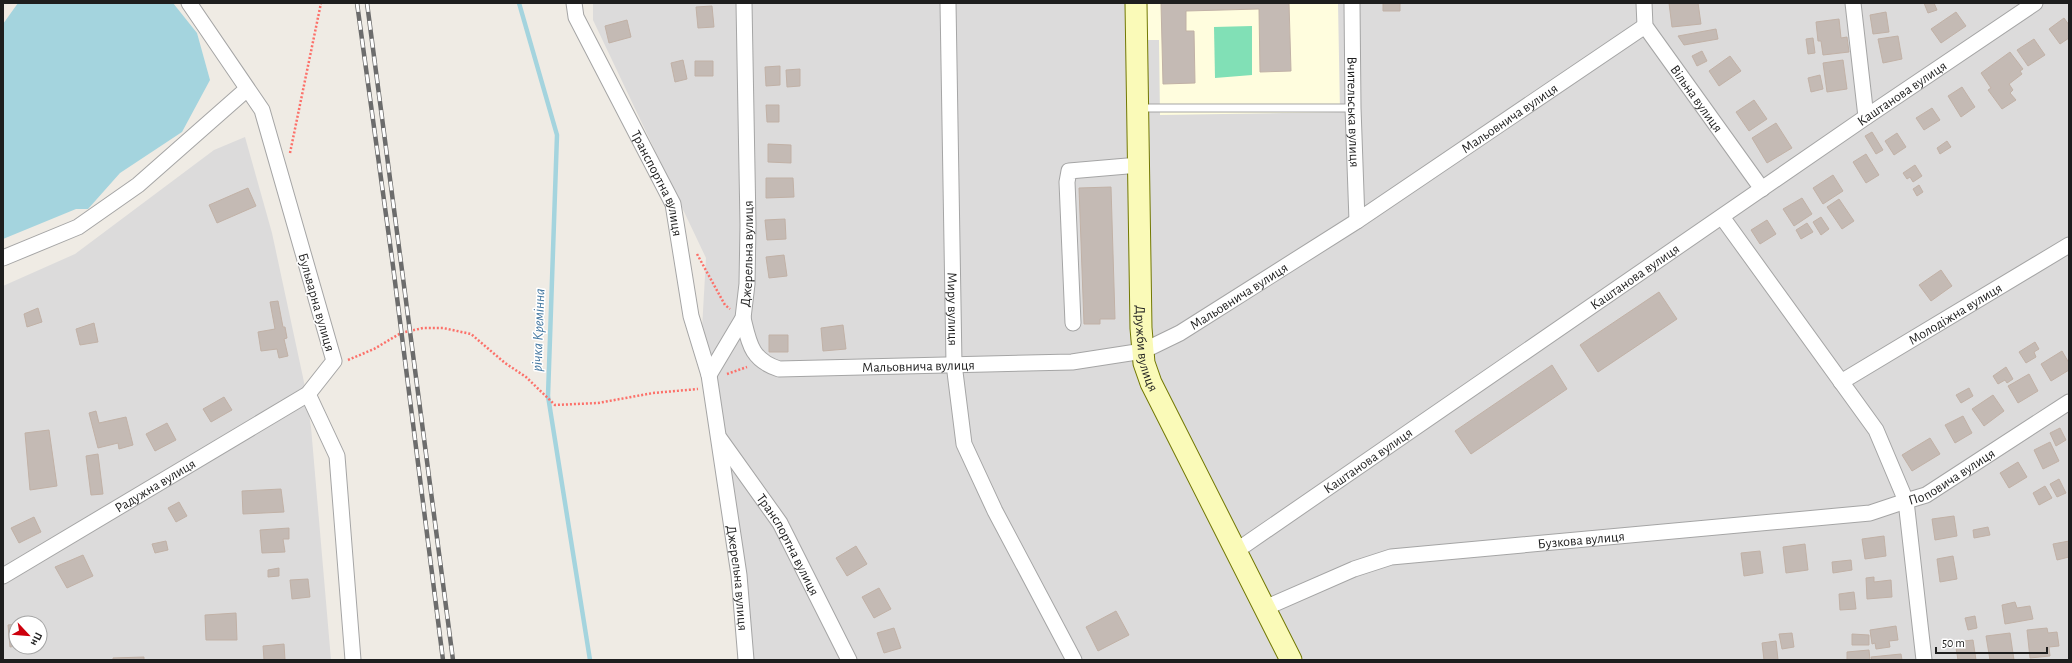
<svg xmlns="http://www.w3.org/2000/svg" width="2072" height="663" font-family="'Alegreya Sans',sans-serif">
<rect width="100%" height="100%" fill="#efebe4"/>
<path fill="#dcdbdb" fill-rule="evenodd" d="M593,3H2069V660H753L719,386L702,329L706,258L593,20Z
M245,137L272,233L304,382L311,427L331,660H3V286L75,254L214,150ZM16,623H40V647H16Z"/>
<path fill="#fffdde" d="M1146,3H1338L1340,112L1160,115L1159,40H1147Z"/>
<path fill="#81e0b6" d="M1252,26V75L1215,78L1214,27Z"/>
<path fill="#a4d4de" d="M18,3H173L197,33L210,80L182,132L120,173L88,209H76L3,239V24Z"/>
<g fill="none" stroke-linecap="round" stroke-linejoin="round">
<path stroke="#a4d4de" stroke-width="4.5" d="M519,3L557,135L548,396L590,660"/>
</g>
<path fill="#c4bab4" stroke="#c1b1a6" d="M1161,3H1289L1291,71L1260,72L1259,9L1186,11V31H1194L1195,83L1163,84Z
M1383,3H1400V11H1383Z
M1669,3H1698L1701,24L1672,27Z
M1924,3H1934L1937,10L1928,13Z
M712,6L714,27L698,28L696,7Z
M1886,12L1889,32L1873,34L1870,15Z
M1956,12L1966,26L1941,43L1931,29Z
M2064,18L2069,25V38L2060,44L2049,29Z
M1839,19L1841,38L1847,37L1849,52L1823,55L1821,41H1818L1816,22Z
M627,20L631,37L609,43L605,26Z
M1716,29L1718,39L1684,45L1678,36Z
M1898,36L1902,59L1883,63L1878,39Z
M1813,38L1815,53L1808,54L1806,39Z
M2034,39L2045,55L2028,66L2017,50Z
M1702,51L1707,61L1697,66L1692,56Z
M2010,52L2023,69L2020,71L2022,74L2009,84L2013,90L2010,93L2016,100L2002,109L1988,90L1991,88L1981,73Z
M1730,56L1741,71L1719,86L1709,71Z
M683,60L687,79L675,82L671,63Z
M1843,60L1847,89L1827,92L1823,63Z
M695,61H713V76H695Z
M780,66V85L766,86L765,67Z
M800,69V86L787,87L786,70Z
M1820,75L1823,89L1811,92L1808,78Z
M1962,87L1975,107L1961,117L1948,96Z
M1754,100L1767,119L1749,131L1736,112Z
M766,105H779V122H767Z
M1932,108L1940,120L1924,130L1916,118Z
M1776,123L1792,148L1767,163L1752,138Z
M1872,132L1883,150L1876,154L1865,136Z
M1897,133L1906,147L1894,155L1885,141Z
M1947,141L1951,147L1940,154L1937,148Z
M768,144L791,145V163L768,162Z
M1866,154L1879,175L1866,183L1853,162Z
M1915,165L1922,176L1913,182L1910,177L1907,179L1903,173Z
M1833,175L1843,191L1823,204L1813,188Z
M766,178H793L794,197L766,198Z
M1919,185L1923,192L1917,196L1913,189Z
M1111,187L1115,319H1100V324H1084L1079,188Z
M248,188L256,206L217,223L209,205Z
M1802,198L1812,214L1794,226L1783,209Z
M1839,199L1854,221L1842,229L1827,207Z
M1821,217L1829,229L1821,235L1813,222Z
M785,219L786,239L767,240L765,220Z
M1767,220L1776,234L1760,244L1751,230Z
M1807,223L1813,232L1801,239L1796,230Z
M784,255L787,276L769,278L766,257Z
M1941,270L1952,286L1931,301L1919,285Z
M1659,292L1677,319L1598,372L1580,345Z
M278,301L283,327H285L287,338L284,339L288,356L279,358L277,349L261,351L258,332L275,329L270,302Z
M38,308L42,322L27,327L24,314Z
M94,323L98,342L80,345L76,329Z
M843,325L846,349L823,351L821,328Z
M769,335H788V352H769Z
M2035,342L2039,349L2034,352L2036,357L2026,363L2019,352Z
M2062,351L2069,363V370L2051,381L2041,364Z
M1552,365L1567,389L1471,454L1455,431Z
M2006,367L2013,379L2007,383L2005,380L1998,384L1993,376Z
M2029,374L2038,391L2018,403L2008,386Z
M1969,388L1973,396L1961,403L1956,395Z
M1993,395L2004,411L1984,426L1972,409Z
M224,397L232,410L211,422L203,409Z
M96,411L99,423L126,417L133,445L119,449L118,443L98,448L89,413Z
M1963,416L1972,433L1955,443L1945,425Z
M167,423L176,440L155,451L146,434Z
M2060,428L2066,440L2056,446L2050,433Z
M49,430L57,486L30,490L25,433Z
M1930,438L1940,454L1912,471L1902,455Z
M2050,442L2059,461L2043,469L2034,450Z
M98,454L103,494L91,495L86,456Z
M2018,462L2027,477L2009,488L2000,473Z
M2059,479L2066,493L2057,497L2050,484Z
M2045,486L2052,498L2039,505L2033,493Z
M281,489L284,512L243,514L242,491Z
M179,502L187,516L176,522L168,508Z
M1954,516L1957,536L1935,540L1932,519Z
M34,517L41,532L19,543L11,528Z
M1988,527L1990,535L1974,538L1973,530Z
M289,528V539H283L285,552L262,553L260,530Z
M1884,536L1886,556L1865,559L1862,539Z
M166,541L168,550L155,553L152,544Z
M2069,541V557L2057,560L2053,544Z
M1805,544L1808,570L1786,573L1783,547Z
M856,546L867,564L847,576L836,558Z
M1760,551L1763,573L1744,576L1741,553Z
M83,555L93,576L67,588L55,567Z
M1953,556L1957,579L1940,582L1937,559Z
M1851,560L1852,570L1833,573L1832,562Z
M279,568V576L268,577V570Z
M1874,577V582L1891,580L1892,597L1867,599L1866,578Z
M308,579L310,597L292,599L290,580Z
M879,588L891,609L874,618L862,597Z
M1854,592L1856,609L1840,610L1839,594Z
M2015,602L2017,608L2030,606L2033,619L2005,624L2002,605Z
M1116,611L1129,635L1098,651L1086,627Z
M236,613L237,640H206L205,615Z
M1975,616L1977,628L1968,630L1965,618Z
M16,624V646L10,647L8,625Z
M1896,626L1898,640L1889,641L1890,647L1876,649L1875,643L1872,644L1870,630Z
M894,628L901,648L884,653L877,633Z
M2047,628L2048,633L2057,632L2059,646L2049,647L2050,656L2030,658L2027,630Z
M1792,633L1794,647L1782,649L1779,634Z
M2010,633L2014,660H1990L1986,636Z
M1852,634L1869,635V645H1852Z
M1973,640L1976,660H1958L1955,642Z
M1776,641L1778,660H1764L1762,643Z
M284,644L285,660H264L263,646Z
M1869,650L1870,660H1847V652Z
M1901,654L1902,660H1872L1871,657Z
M144,657V660H113V658Z"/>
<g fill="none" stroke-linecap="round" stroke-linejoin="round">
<g stroke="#a5a5a5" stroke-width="9">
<path id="lane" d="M1139,108H1353"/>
</g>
<g stroke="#a5a5a5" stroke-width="17">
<g id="street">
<path id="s1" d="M574,3L576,17L673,204L691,316L709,375L739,575L746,660"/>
<path id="s2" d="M948,3L954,364L964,444L995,511L1074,660"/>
<path id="s3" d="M1352,3L1353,108L1357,221"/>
<path id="s4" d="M1644,3L1645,26L1762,189"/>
<path d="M1853,3L1866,117"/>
<path d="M3,258L78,227L138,185L247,89"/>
<path id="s5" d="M743,318C749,343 751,360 779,369L1072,362L1143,351L1180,333L1357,221L1645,26"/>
<path d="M1073,323L1067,182L1069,171L1139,165"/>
<path id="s6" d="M709,375L743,318L747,284L748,225L744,3"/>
<path id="s7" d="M1841,382L2069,245"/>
<path d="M308,394L337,456L353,660"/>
<path id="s8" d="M720,439L780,523L849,660"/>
<path id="s9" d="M1236,551L1866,117L2035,3"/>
<path id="s10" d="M3,576L308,394L334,361L262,110L189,3"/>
<path id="s11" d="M1265,608L1354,569L1391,557L1870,513L1906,501L1876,430L1722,217"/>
<path id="s12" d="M1924,660L1906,501L1926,495L2069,402"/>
</g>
</g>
<g stroke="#727803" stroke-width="23">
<g id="secondary">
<path id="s13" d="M1136,3L1141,328L1144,363L1151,383L1291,660"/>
</g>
</g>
<path stroke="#fc7069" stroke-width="2.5" stroke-dasharray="2 2" stroke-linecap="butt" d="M290,153L321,3
M697,254L725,305L730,309
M348,360L374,349L401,333L423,328H443L471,334L505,363L526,377L555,405L598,403L653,393L698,389
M727,374L747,367"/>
<use href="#lane" stroke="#fff" stroke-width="7"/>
<use href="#street" stroke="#fff" stroke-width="15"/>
<use href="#secondary" stroke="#fafab8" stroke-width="21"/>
<g stroke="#6c6c6c" stroke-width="4.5">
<path id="rail" d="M357,3L393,266L443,660
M367,3L453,660"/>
</g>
<use href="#rail" stroke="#fff" stroke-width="3" stroke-dasharray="9" stroke-linecap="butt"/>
</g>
<g text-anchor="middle" stroke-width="3" stroke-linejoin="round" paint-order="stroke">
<g font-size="14" fill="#1e1e1e" stroke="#fff">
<text dy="5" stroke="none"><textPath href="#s9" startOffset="808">Каштанова вулиця</textPath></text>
<text dy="5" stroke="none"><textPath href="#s4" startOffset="112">Вільна вулиця</textPath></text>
<text dy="5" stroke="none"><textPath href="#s3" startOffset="109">Вчительська вулиця</textPath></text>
<text dy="5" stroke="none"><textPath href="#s5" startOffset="866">Мальовнича вулиця</textPath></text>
<text dy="5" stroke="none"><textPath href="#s1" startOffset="200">Транспортна вулиця</textPath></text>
<text dy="5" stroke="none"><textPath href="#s6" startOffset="131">Джерельна вулиця</textPath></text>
<text dy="5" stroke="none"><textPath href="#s9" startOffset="484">Каштанова вулиця</textPath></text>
<text dy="5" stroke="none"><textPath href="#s5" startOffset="542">Мальовнича вулиця</textPath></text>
<text transform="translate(317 302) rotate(74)" y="5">Бульварна вулиця</text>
<text dy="5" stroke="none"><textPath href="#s2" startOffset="306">Миру вулиця</textPath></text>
<text dy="5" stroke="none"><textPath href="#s7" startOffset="133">Молодіжна вулиця</textPath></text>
<text dy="5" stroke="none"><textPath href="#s13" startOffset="346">Дружби вулиця</textPath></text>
<text dy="5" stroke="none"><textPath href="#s5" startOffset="206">Мальовнича вулиця</textPath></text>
<text dy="5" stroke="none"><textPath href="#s9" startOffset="160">Каштанова вулиця</textPath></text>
<text dy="5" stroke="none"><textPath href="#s12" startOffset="212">Поповича вулиця</textPath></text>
<text dy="5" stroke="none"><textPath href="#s10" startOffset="177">Радужна вулиця</textPath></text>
<text dy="5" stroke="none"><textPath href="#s11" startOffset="327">Бузкова вулиця</textPath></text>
<text dy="5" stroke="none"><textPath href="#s8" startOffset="126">Транспортна вулиця</textPath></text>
<text dy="5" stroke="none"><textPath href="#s1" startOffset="605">Джерельна вулиця</textPath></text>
</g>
<g font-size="15" font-style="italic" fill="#4377a0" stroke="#fff">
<text transform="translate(538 330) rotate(-88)" y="5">річка Кремінна</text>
</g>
</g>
<rect width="2072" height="663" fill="none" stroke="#1e1e1e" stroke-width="8"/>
<g transform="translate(28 635) rotate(116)"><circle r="19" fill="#ffffff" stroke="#a5a5a5"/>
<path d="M0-3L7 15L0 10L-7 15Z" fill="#cd000c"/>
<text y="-6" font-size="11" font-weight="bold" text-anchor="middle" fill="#1e1e1e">Пн</text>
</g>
<path d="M1936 647v6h111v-6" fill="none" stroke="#1e1e1e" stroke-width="2"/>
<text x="1942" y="647" font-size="12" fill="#1e1e1e" stroke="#ffffff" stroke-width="3" paint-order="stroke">50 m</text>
</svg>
